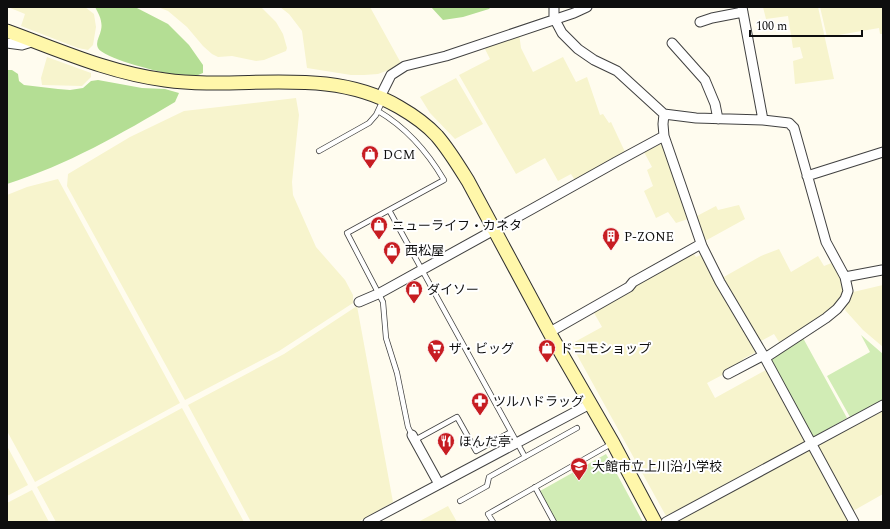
<svg xmlns="http://www.w3.org/2000/svg" width="890" height="529" font-family="Spectral,'Noto Sans JP',serif">
<rect width="100%" height="100%" fill="#fffcef"/>
<path fill="#f7f4cd" d="M8,7H85L94,14L96,27L93,45L88,50L78,48L21,26L25,14Z
M158,7H261L276,22L283,34L287,48L286,51L264,60L256,61L232,56L218,57L212,54L203,46L187,27L168,11Z
M280,7H370L402,65L378,74L364,75H351L307,68L302,31L289,14Z
M763,7H818L834,79L795,84L793,61L803,58L800,47L793,48L788,16L766,19Z
M820,7H883V34H880L879,28L827,37Z
M519,33L521,48L533,72L563,57L576,82L587,77L600,115L603,114L609,123L611,122L626,154L576,182L571,174L558,181L545,158L516,174L459,75L490,59L483,45Z
M47,57L91,73V77L82,86L42,85L41,78Z
M456,78L483,124L455,139L430,113L420,97Z
M296,98L299,115L292,182L293,195L316,247L345,280L353,295V303L279,351L185,400L67,186L68,174L130,137L184,111Z
M663,143L677,183L688,219L676,223L668,212L656,218L644,191L653,186L647,170L652,167L644,152Z
M58,179L180,403L35,482L7,431V195L27,187Z
M739,205L745,219L705,241L695,217L716,206L718,210Z
M779,249L791,272L818,256L824,266L834,262L845,288L842,298L827,313L781,345L774,334L759,342L722,278L761,256Z
M692,251L696,257L703,254L756,352L743,359L745,363L707,383L715,398L766,370L806,442L666,516L571,344L602,327L593,311Z
M883,285V347L863,330L845,310L847,299L849,293Z
M357,306L393,502L358,522H251L188,405L284,354Z
M182,408L244,522H56L37,487Z
M883,410V494L853,511L818,448L819,442Z
M7,446L28,485L7,496Z
M810,448L850,522H674Z
M32,490L49,522H7V503Z
M448,506L457,522H418Z"/>
<path fill="#d1ecb5" d="M861,335L883,354V401L850,417L827,376L870,352Z
M803,338L847,418L812,438L768,359Z
M606,454L643,522H556L540,491Z"/>
<path fill="#b4de94" d="M95,7H135L168,24L189,45L203,65V73L198,75C188,75 177,75 167,73C155,71 103,58 98,48C95,42 100,36 101,30C103,22 99,14 95,7Z
M431,7H491L489,9L463,17L443,20Z
M7,70H12L18,74L19,81L24,85L58,89L70,90L83,88L91,81L98,80L142,88L165,89L179,93L175,102C121,134 67,165 7,184Z"/>
<g fill="none" stroke-linecap="round" stroke-linejoin="round">
<g stroke="#414141" stroke-width="6">
<path id="lane" d="M378,111C407,128 427,151 444,180L389,210L525,457
M319,151L369,123L376,115L383,100
M389,210L347,233L383,302L386,338L397,373L408,427L412,435
M415,440L457,417L476,451L511,432
M535,487L554,522
M460,501L487,486L489,477L577,428
M493,522L488,514L611,444"/>
</g>
<g stroke="#414141" stroke-width="11">
<path id="street" d="M554,7V18L562,33L578,49L594,60L617,71L664,114L696,118L763,120L789,123L794,128L826,242L845,277L848,291L845,299L837,309L826,318L765,358
M742,7L763,120
M700,22L712,18L743,12
M7,43L22,45L35,41
M672,43L705,80L715,104L718,119
M380,97L391,75L405,66L446,56L574,13L587,7
M664,114L663,124L664,136L702,246L720,282L765,358L854,522
M807,176L883,152
M845,277L882,270
M359,302L380,293L532,209L616,162L664,136
M550,332L629,287L633,282L701,244
M728,374L764,355
M412,435L439,484
M368,522L590,404
M666,522L883,405"/>
</g>
<g stroke="#303030" stroke-width="15">
<path id="secondary" d="M7,31C59,50 110,73 165,80C243,91 327,65 399,107C413,115 426,124 437,136C449,150 458,165 468,181L553,339L613,443L655,522"/>
</g>
<use href="#lane" stroke="#fff" stroke-width="4.5"/>
<use href="#street" stroke="#fff" stroke-width="9"/>
<use href="#secondary" stroke="#fff7aa" stroke-width="13"/>
</g>
<defs>
<g id="shop-pin" transform="scale(0.9)"><path d="M0 17L-7.5 6A9.5 9.5 0 1 1 7.5 6Z" fill="#c71d22" stroke="#fff"/><path d="M-5-2.5h2.3a2.7 3.5 0 0 1 5.4 0H5L5.5 6h-11ZM-1.5-2.5h3a1.5 2.3 0 0 0-3 0Z" fill="#fff"/></g>
<g id="building-pin" transform="scale(0.9)"><path d="M0 17L-7.5 6A9.5 9.5 0 1 1 7.5 6Z" fill="#c71d22" stroke="#fff"/><path d="M-4-6H4V6H1V3H-1V6H-4ZM-2.5-4.3h1.7v1.8h-1.7ZM.8-4.3h1.7v1.8H.8ZM-2.5-1h1.7V.8h-1.7ZM.8-1h1.7V.8H.8Z" fill="#fff"/></g>
<g id="supermarket-pin" transform="scale(0.9)"><path d="M0 17L-7.5 6A9.5 9.5 0 1 1 7.5 6Z" fill="#c71d22" stroke="#fff"/><path d="M-6-5.5h2.5l.6 2H6L4.5 2H-2.5L-4.4-4H-6ZM-1.5 3.2a1.3 1.3 0 1 0 .1 0ZM3 3.2a1.3 1.3 0 1 0 .1 0Z" fill="#fff"/></g>
<g id="pharmacy-pin" transform="scale(0.9)"><path d="M0 17L-7.5 6A9.5 9.5 0 1 1 7.5 6Z" fill="#c71d22" stroke="#fff"/><path d="M-2-6h4v4h4v4h-4v4h-4v-4h-4v-4h4Z" fill="#fff"/></g>
<g id="restaurant-pin" transform="scale(0.9)"><path d="M0 17L-7.5 6A9.5 9.5 0 1 1 7.5 6Z" fill="#c71d22" stroke="#fff"/><path d="M-5-6h1v4h1v-4h1v4h1v-4h1v5L-1.5 .5V6h-2V.5L-5-1ZM5-6V6H3V1.5H1.5Q1.5-4 5-6Z" fill="#fff"/></g>
<g id="school-pin" transform="scale(0.9)"><path d="M0 17L-7.5 6A9.5 9.5 0 1 1 7.5 6Z" fill="#c71d22" stroke="#fff"/><path d="M0-5L7-2L0 1L-7-2ZM-4 1L0 2.5L4 1V4Q0 6-4 4Z" fill="#fff"/></g>
</defs>
<g fill-rule="evenodd">
<use href="#shop-pin" x="370" y="154"/>
<use href="#shop-pin" x="379" y="225"/>
<use href="#building-pin" x="611" y="236"/>
<use href="#shop-pin" x="392" y="250"/>
<use href="#shop-pin" x="414" y="289"/>
<use href="#supermarket-pin" x="436" y="348"/>
<use href="#shop-pin" x="547" y="348"/>
<use href="#pharmacy-pin" x="480" y="401"/>
<use href="#restaurant-pin" x="446" y="441"/>
<use href="#school-pin" x="579" y="466"/>
</g>
<g text-anchor="middle" stroke-width="4" stroke-linejoin="round" paint-order="stroke">
<g font-size="13" fill="#0e0e0e" stroke="#fff" text-anchor="start">
<text x="383" y="159">DCM</text>
<text x="392" y="230">ニューライフ・カネタ</text>
<text x="624" y="241">P-ZONE</text>
<text x="405" y="255">西松屋</text>
<text x="427" y="294">ダイソー</text>
<text x="449" y="353">ザ・ビッグ</text>
<text x="560" y="353">ドコモショップ</text>
<text x="493" y="406">ツルハドラッグ</text>
<text x="459" y="446">ほんだ亭</text>
<text x="592" y="471">大館市立上川沿小学校</text>
</g>
</g>
<rect width="890" height="529" fill="none" stroke="#0e0e0e" stroke-width="16"/>
<path d="M750 30v6h112v-6" fill="none" stroke="#0e0e0e" stroke-width="2"/>
<text x="756" y="30" font-size="12" fill="#0e0e0e" stroke="#ffffff" stroke-width="3" paint-order="stroke">100 m</text>
</svg>
